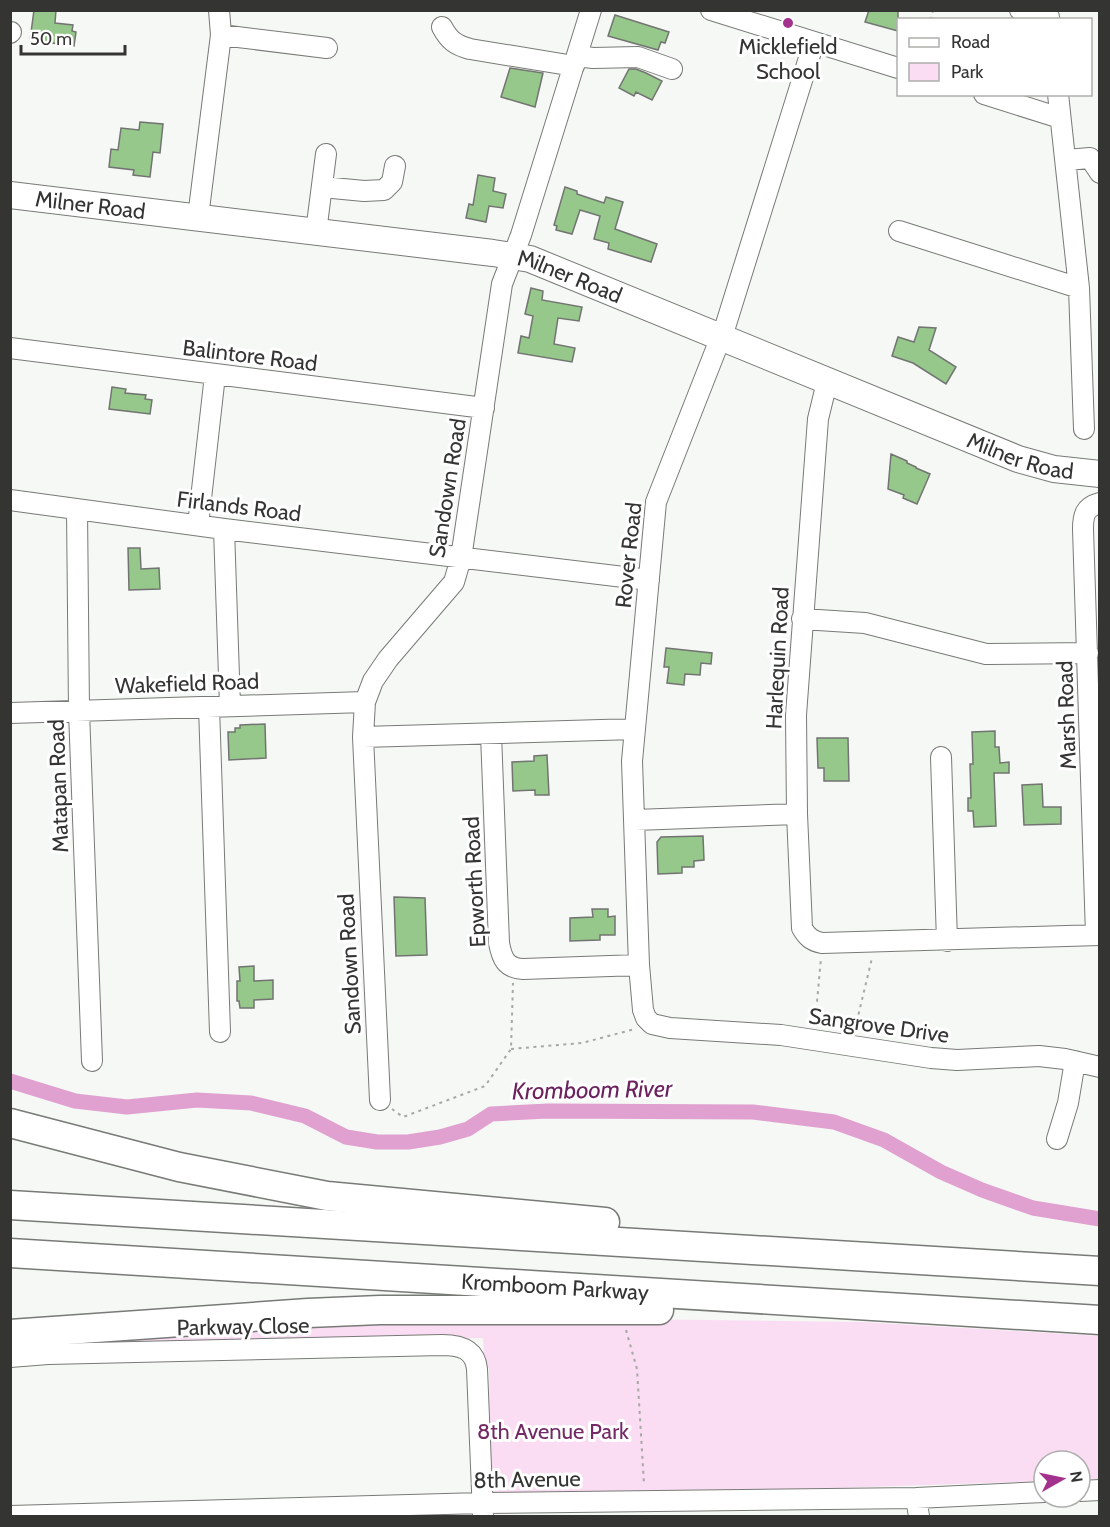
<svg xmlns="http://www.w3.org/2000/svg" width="1110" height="1527" font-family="Cabin,sans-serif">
<rect width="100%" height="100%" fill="#f5f8f4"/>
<path fill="#faddf2" d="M460,1317L862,1322L1099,1336V1479L1080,1480V1461H1044V1481L632,1495L631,1491L490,1496L489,1368H485L483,1338L76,1348L75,1341Z"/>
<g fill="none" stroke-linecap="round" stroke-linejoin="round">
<path stroke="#e0a0d0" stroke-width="15" d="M10,1081L75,1101L127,1107L197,1100L251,1103L305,1116L346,1137L377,1142H408L440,1137L468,1129L491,1114L548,1111L753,1112L834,1122L884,1140L941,1172L982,1190L1033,1208L1100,1219"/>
</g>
<path fill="#96c78b" stroke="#727471" stroke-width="1.5" d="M34,10H56L55,23L73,25L72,31L76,32L74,46L30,40Z
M869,10H898V31L865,22Z
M615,15L669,32L665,43L661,42L658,50L608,36Z
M510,68L543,73L535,107L501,97Z
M629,69H636L646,73L662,81L652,100L636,92L634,96L619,88Z
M140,122L163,124L160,153L153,152L150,177L133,175L134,170L109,167L111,149L118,150L121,128L139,130Z
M478,175L495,178L493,191L506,194L503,208L489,206L486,222L466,218L469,204L473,205Z
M565,187L577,191V194L604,203L606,197L623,202L615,229L657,244L651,262L608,249L609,243L594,239L600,216L580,210L572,234L556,230L557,226L554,225Z
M531,288L543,291L542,300L582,307L579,321L558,318L554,344L575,348L572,362L518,353L521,336L529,338L533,316L525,314Z
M919,327L936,328L929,350L956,367L946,384L913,363L892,356L898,337L914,342Z
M112,387L126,389L125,393L146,395L145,399L152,400L150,414L109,409Z
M891,454L907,461V463L916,467V468L930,474L917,504L903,498L904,495L888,489Z
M128,548H140L141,569L159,568L160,589L129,590Z
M666,648L712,653L711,664L701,663L700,675L685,674L684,685L667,683L669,667H664Z
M265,724L266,758L229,760L228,732H235V728H240V725Z
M995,731V747H999L1000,763L1009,762V773H994L996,826L974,827L973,811H968V798H971L970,764H973L972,732Z
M817,738H848L849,781H824V768H818Z
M547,755L549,795H535V790L513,791L512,762L534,761V756Z
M1042,784L1043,807H1061V824L1024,825L1022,785Z
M703,836L704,860L694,861V867H682V873L658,874L657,842L661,837Z
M394,897L425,898L427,955L396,956Z
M592,909H608V917L615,916V935H600V940L570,941V918L593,917Z
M254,966V981L273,980V999L254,1000V1008H240L239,1001H237V981H240L239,967Z"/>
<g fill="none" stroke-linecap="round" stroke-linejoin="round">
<g stroke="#787a77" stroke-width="22">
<path id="minor" d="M711,10L898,68
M1020,10L1049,17
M442,27C449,40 455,45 470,49L574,66
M10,33L11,32
M221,35L327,48
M814,42L726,324L656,502L632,761L639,965L643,1010L646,1018L652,1024L670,1028L781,1035L931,1058L957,1060L1039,1056L1065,1059L1100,1067
M577,56L593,58L638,57L672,69
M984,94L1060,118
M1058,94L1079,288L1084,429
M1090,158L1100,173
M1066,160L1090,158
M322,187L364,191L384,190L392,182L395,166
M198,217L221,35L219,10
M899,231L1079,288
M316,232L326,154
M10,348L484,408
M827,382L818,419L796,715L797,814L802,928C807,937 812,941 822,943L1100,935
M10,500L224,529L649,580
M77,509L79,711L92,1061
M198,525L215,375
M224,529L230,706
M802,619L865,623L986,654L1088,653
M209,707L220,1032
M10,713L365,702
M491,734L499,943C502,959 506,968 523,969L639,965
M363,737L635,729
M941,757L947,941
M635,820L797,814
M1096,935L1083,529C1083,515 1085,507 1100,503
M380,1100L363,737L365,702L373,681L388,659L454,582L461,558L502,284L521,235L591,10
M1057,1139L1068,1103L1075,1061
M10,1357L48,1354L442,1345C460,1345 475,1349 477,1369L483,1515
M1080,1491L1100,1490
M916,1498L919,1516
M10,1516L482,1503L916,1498L1044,1492"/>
</g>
<g stroke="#787a77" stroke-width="28">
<g id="major">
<path id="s1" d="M10,195L493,253L530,259L1018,459L1054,469L1100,474"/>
</g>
</g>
<g stroke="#787a77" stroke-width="31">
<g id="highway">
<path d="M10,1123L179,1167L327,1196L605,1222"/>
<path d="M10,1205L1100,1271"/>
<path id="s2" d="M10,1253L1100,1320"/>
<path d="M10,1334L308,1313L380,1310H659"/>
</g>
</g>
<path stroke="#a6a8a5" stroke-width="2" stroke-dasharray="3 4.5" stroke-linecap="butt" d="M931,20L933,10
M815,1024L821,958
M855,1029L872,958
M511,1049L582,1043L635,1029
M392,1109L403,1117L485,1086L511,1049L513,983
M626,1330L637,1369L644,1484"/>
<use href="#minor" stroke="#fff" stroke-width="20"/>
<use href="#major" stroke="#fff" stroke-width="26"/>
<use href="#highway" stroke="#fff" stroke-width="28"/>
</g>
<circle fill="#a3328f" stroke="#fff" stroke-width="2" cx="788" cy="23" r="6"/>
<g text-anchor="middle" stroke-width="6" stroke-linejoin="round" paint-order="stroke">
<g font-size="22" fill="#343533" stroke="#fff">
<text x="788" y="54">Micklefield<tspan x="788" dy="25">School</tspan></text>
</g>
<g font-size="22" fill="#343533" stroke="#fff">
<text dy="8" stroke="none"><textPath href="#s1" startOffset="81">Milner Road</textPath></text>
<text dy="8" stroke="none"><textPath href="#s1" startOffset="567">Milner Road</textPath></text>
<text transform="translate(250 355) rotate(7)" y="8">Balintore Road</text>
<text dy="8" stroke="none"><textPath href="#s1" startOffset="1053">Milner Road</textPath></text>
<text transform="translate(447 488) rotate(-81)" y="8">Sandown Road</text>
<text transform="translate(239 506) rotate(7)" y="8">Firlands Road</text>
<text transform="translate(628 555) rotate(-84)" y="8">Rover Road</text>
<text transform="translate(777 658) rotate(-87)" y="8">Harlequin Road</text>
<text transform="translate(187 683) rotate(-2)" y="8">Wakefield Road</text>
<text transform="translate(1066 715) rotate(-92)" y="8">Marsh Road</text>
<text transform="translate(58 786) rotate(-92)" y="8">Matapan Road</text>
<text transform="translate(474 882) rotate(-93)" y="8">Epworth Road</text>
<text transform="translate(349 964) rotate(-93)" y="8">Sandown Road</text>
<text transform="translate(879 1025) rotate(8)" y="8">Sangrove Drive</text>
<text dy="8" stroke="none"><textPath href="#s2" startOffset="546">Kromboom Parkway</textPath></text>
<text transform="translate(243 1326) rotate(-1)" y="8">Parkway Close</text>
<text transform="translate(527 1479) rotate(-1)" y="8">8th Avenue</text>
</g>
<g font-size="22" fill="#732965" stroke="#fff">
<text x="553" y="1439">8th Avenue Park</text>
</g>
<g font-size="24" font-style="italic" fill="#6b225e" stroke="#fff">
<text transform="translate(592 1090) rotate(-1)" y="8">Kromboom River</text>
</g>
</g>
<rect width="1110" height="1527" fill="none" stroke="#343533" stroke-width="24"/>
<rect x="897" y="18" width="195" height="78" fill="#ffffff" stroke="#aeaead" stroke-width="1.5"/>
<rect x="909" y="38" width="30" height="9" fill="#ffffff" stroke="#aeaead" stroke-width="1.5"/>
<text x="951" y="48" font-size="18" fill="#343533">Road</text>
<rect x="909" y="63" width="30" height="18" fill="#faddf2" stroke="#aeaead" stroke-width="1.5"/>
<text x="951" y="78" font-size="18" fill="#343533">Park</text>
<g transform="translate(1062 1479) rotate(81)"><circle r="28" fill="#ffffff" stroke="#aeaead" stroke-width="1.5"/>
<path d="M0-4.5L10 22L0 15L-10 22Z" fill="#a3328f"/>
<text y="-9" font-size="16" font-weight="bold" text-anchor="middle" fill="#343533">N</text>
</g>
<path d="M21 45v9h104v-9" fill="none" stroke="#343533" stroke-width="3"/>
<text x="30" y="45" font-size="18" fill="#343533" stroke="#ffffff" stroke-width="4.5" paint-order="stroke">50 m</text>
</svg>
